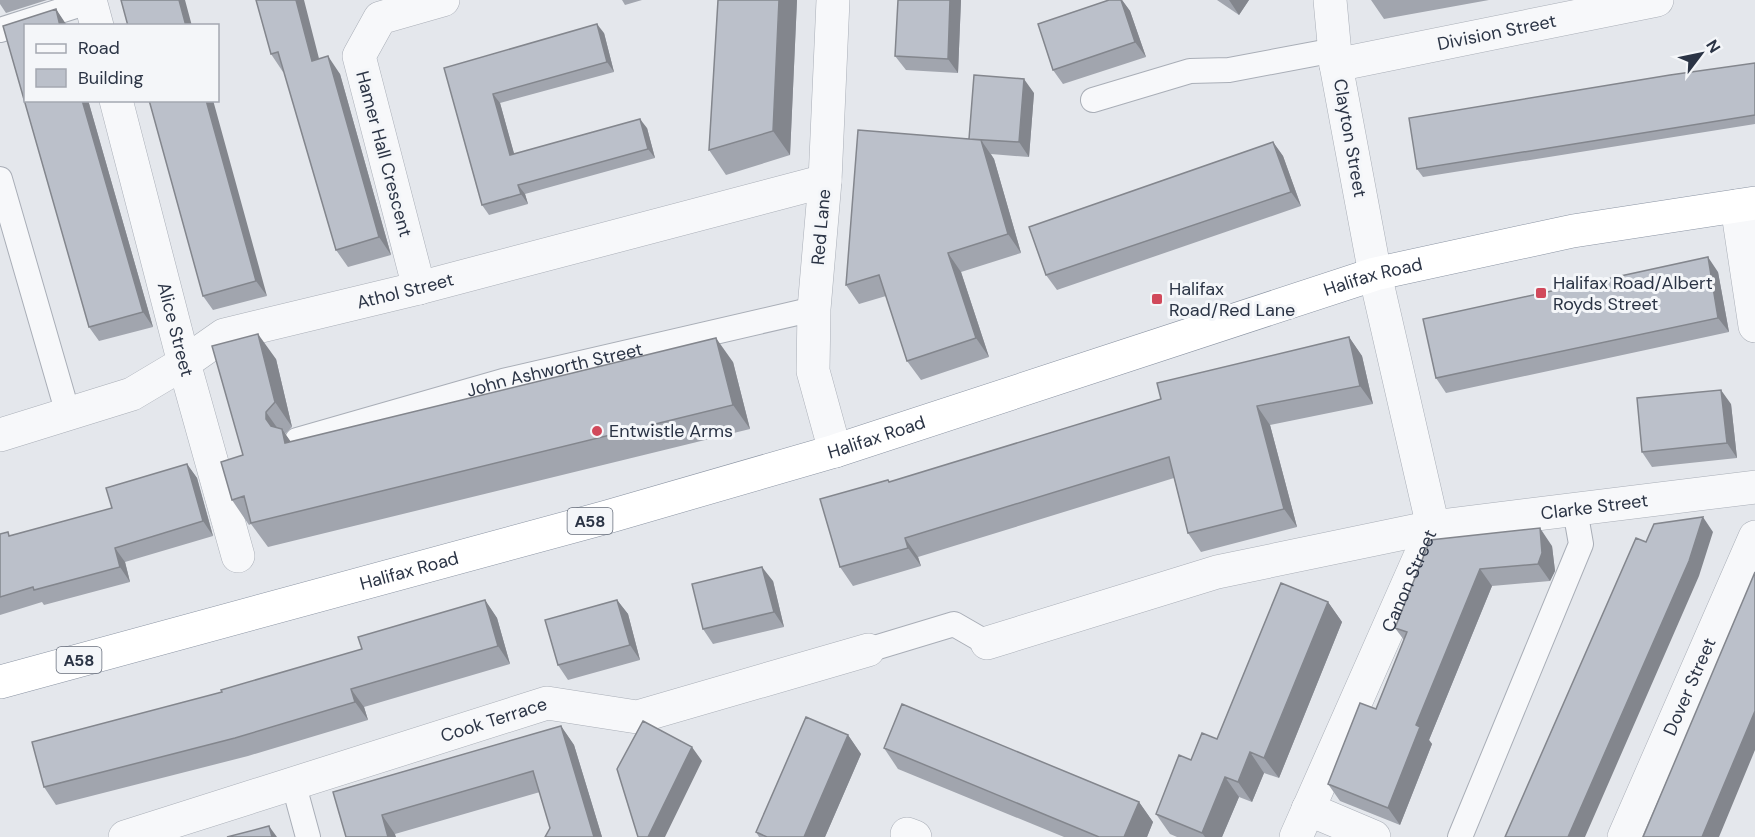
<svg xmlns="http://www.w3.org/2000/svg" width="1755" height="837" font-family="'DM Sans',sans-serif">
<rect width="100%" height="100%" fill="#e4e7ec"/>
<g fill="none" stroke-linecap="round" stroke-linejoin="round">
<g stroke="#a9aeb7" stroke-width="26">
<g id="lane">
<path d="M0,30L91,1"/>
<path d="M1093,100L1190,71L1229,70L1335,50"/>
<path d="M0,179L68,414"/>
<path id="s1" d="M297,440L503,381L814,309"/>
<path d="M868,650L954,624L987,643"/>
<path d="M293,782L308,837"/>
<path d="M1460,837L1581,544L1575,510"/>
</g>
</g>
<g stroke="#a9aeb7" stroke-width="34">
<g id="street">
<path d="M90,0L97,26"/>
<path d="M833,0L825,181L814,309L813,371L835,451"/>
<path id="s2" d="M1336,65L1657,0"/>
<path id="s3" d="M116,100L184,363L238,556"/>
<path d="M1737,206L1755,326"/>
<path d="M419,288L359,56L380,18L443,0"/>
<path id="s4" d="M0,435L132,394L184,363L224,335L419,288L825,181"/>
<path id="s5" d="M987,643L1217,572L1433,527L1755,487"/>
<path d="M1308,809L1374,837"/>
<path d="M907,834L915,837"/>
<path id="s6" d="M125,837L547,703L637,717L868,650"/>
<path id="s7" d="M1296,837L1433,527L1375,274L1336,65L1330,0"/>
<path id="s8" d="M1624,837L1755,537"/>
</g>
</g>
<g stroke="#8b94a3" stroke-width="34">
<g id="highway">
<path id="s9" d="M0,682L607,517L835,451L1375,274L1573,231L1755,203"/>
</g>
</g>
<use href="#lane" stroke="#f7f8fa" stroke-width="24"/>
<use href="#street" stroke="#f7f8fa" stroke-width="33"/>
<use href="#highway" stroke="#fff" stroke-width="33"/>
</g>
<path fill="#a1a5ae" d="M0,0H47L6,13L0,4Z
M256,0L319,59L340,74L391,255L348,267L336,250L284,72H283L271,54Z
M622,0H642L625,5Z
M718,0H797L790,155L726,175L709,150Z
M961,0L958,73L906,70L895,56Z
M1109,0H1122L1130,11L1146,57L1063,84L1053,70Z
M1217,0H1249L1239,15Z
M1371,0H1489L1384,19Z
M56,9L66,26H26V100H88L153,327L99,341L89,327L3,26Z
M604,33L614,72L500,103L514,154L647,128L655,158L525,194L528,204L489,215L482,205L444,68Z
M1755,63V124L1423,177L1417,169Z
M1034,93L1029,157L991,154L994,159L1021,253L961,272L989,357L921,380L907,361L886,296L859,304L846,285L969,139Z
M149,100L267,296L213,310L203,296Z
M1273,142L1283,156L1301,206L1057,290L1046,275Z
M1718,272L1729,332L1446,393L1436,378Z
M1349,337L1362,356L1373,404L1270,425L1297,527L1201,552L1188,533L1174,478L918,557L921,566L853,586L840,567L889,482L1161,399Z
M276,359L292,427L285,434L291,442L733,362L750,429L268,547L251,524L249,525L232,500L243,455Z
M1731,404L1737,458L1652,467L1642,452Z
M187,464L197,478L213,536L125,562L130,582L44,605L42,602L0,615V534L11,536L112,508Z
M1430,540L1552,546L1555,571L1550,581L1492,586L1429,740L1432,744L1400,825L1340,801L1328,784L1376,709L1404,640L1395,628Z
M773,581L784,627L713,644L703,629Z
M485,600L497,618L510,664L364,707L368,720L248,756L56,805L44,787L222,692L362,649Z
M617,600L628,614L640,660L568,680L558,665Z
M1328,602L1342,622L1279,778L1264,773L1252,802L1239,797L1222,837H1177L1170,834L1156,814L1191,760L1217,739Z
M561,726L574,745L602,837H545L550,828L540,792L395,834L333,792Z
M848,735L861,754L825,837H759L756,832Z
M884,748L1139,802L1153,822L1147,837H1064L898,769Z"/>
<path fill="#83868d" d="M179,0H185L192,26H186Z
M296,0H304L324,78L312,61Z
M779,0H797L790,155L773,131Z
M950,0H961L958,73L948,59Z
M1121,0H1122L1130,11L1146,57L1135,42Z
M1229,0H1249L1239,15Z
M56,9L66,24V26H60Z
M597,24L604,33L614,72L607,62Z
M328,56L340,74L391,255L379,237Z
M1024,79L1034,93L1029,157L1019,142Z
M493,94L500,103L517,164L510,155Z
M82,100H88L153,327L143,312Z
M206,100H213L267,296L256,281Z
M640,119L647,128L655,158L648,149Z
M981,140L994,159L1021,253L1008,234Z
M1273,142L1283,156L1301,206L1291,192Z
M518,185L525,194L528,204L521,194Z
M948,253L961,272L989,357L976,338Z
M1708,257L1718,272L1729,332L1718,318Z
M258,334L276,359L292,427L275,402Z
M1349,337L1362,356L1373,404L1360,386Z
M716,338L733,362L750,429L733,405Z
M1721,390L1731,404L1737,458L1727,443Z
M1257,406L1270,425L1297,527L1284,509Z
M266,412L283,436L282,429L299,454L285,443L271,426L266,419Z
M187,464L197,478L213,536L203,521Z
M1703,517L1713,532L1699,576L1585,837H1568Z
M1540,528L1552,546L1555,571L1550,581L1538,564Z
M905,538L918,557L921,566L908,548Z
M115,548L125,562L130,582L120,567Z
M762,567L773,581L784,627L774,612Z
M1480,569L1492,586L1429,740L1432,744L1400,825L1388,808L1416,725Z
M485,600L497,618L510,664L498,646Z
M617,600L628,614L640,660L630,645Z
M1328,602L1342,622L1279,778L1264,758Z
M351,689L364,707L368,720L355,702Z
M1755,711V750L1719,837H1702Z
M561,726L574,745L602,837H594Z
M848,735L861,754L825,837H804Z
M692,747L702,761L665,837H648Z
M1250,752L1264,773L1252,802L1238,782Z
M1225,777L1239,797L1222,837H1205L1202,833Z
M1139,802L1153,822L1147,837H1124Z
M382,815L395,834L396,837H388Z
M269,826L277,837H272Z"/>
<path fill="#bbc0ca" stroke="#83868d" stroke-width="1.5" d="M121,0H179L186,26H128Z
M256,0H296L312,61L328,56L379,237L336,250L278,52L271,54Z
M718,0H779L773,131L709,150Z
M898,0H950L948,59L895,56Z
M1109,0H1121L1135,42L1053,70L1038,24Z
M56,9L60,26H26V100H82L143,312L89,327L3,26Z
M597,24L607,62L493,94L510,155L640,119L648,149L518,185L521,194L482,205L444,68Z
M1755,63V115L1417,169L1409,118L1670,75Z
M974,75L1024,79L1019,142L969,139Z
M149,100H206L256,281L203,296Z
M858,130L981,140L1008,234L948,253L976,338L907,361L879,275L846,285Z
M1273,142L1291,192L1046,275L1029,227Z
M1708,257L1718,318L1436,378L1423,319Z
M258,334L275,402L266,412V419L271,426L282,429L285,443L716,338L733,405L251,523L244,496L232,500L221,462L243,455L212,346Z
M1349,337L1360,386L1257,406L1284,509L1188,533L1169,457L905,538L908,548L840,567L820,499L888,480L889,482L1161,399L1157,383Z
M1721,390L1727,443L1642,452L1637,398Z
M187,464L203,521L115,548L120,567L34,590L33,587L0,597V534L8,532L9,536L112,508L106,488Z
M1703,517L1689,561L1568,837H1505L1636,538L1646,542L1654,524Z
M1540,528L1542,553L1538,564L1480,569L1416,725L1420,727L1388,808L1328,784L1360,703L1376,709L1407,632L1395,628L1430,540Z
M762,567L774,612L703,629L692,584Z
M1755,572V711L1702,837H1643Z
M1281,583L1328,602L1264,758L1250,752L1238,782L1225,777L1202,833L1156,814L1179,755L1191,760L1202,733L1217,739Z
M485,600L498,646L351,689L355,702L235,738L44,787L32,742L222,692L221,690L362,649L358,637Z
M617,600L630,645L558,665L545,620Z
M902,704L1139,802L1124,837H1099L884,748Z
M806,717L848,735L804,837H767L756,832Z
M643,721L692,747L648,837H638L617,769Z
M561,726L594,837H545L550,828L533,771L382,815L388,837H346L333,792Z
M269,826L272,837H227Z"/>
<g fill="#d1495b" stroke="#f4f6f9" stroke-width="2">
<rect x="1535" y="287" width="12" height="12" rx="3"/>
<rect x="1151" y="293" width="12" height="12" rx="3"/>
<circle cx="597" cy="431" r="6"/>
</g>
<g text-anchor="middle" stroke-width="6" stroke-linejoin="round" paint-order="stroke">
<g fill="#f4f6f9" stroke="#676e7b" stroke-width="1.5">
<rect x="567.5" y="508" width="45" height="26" rx="4.5"/>
<rect x="56.5" y="647" width="45" height="26" rx="4.5"/>
</g>
<g font-size="16" font-weight="bold" fill="#2b3445">
<text x="590" y="527">A58</text>
<text x="79" y="666">A58</text>
</g>
<g font-size="18" fill="#2b3445" stroke="#f4f6f9">
<text dy="6" stroke="none"><textPath href="#s2" startOffset="164">Division Street</textPath></text>
<text transform="translate(1350 138) rotate(80)" y="6">Clayton Street</text>
<text transform="translate(384 154) rotate(75)" y="6">Hamer Hall Crescent</text>
<text transform="translate(821 227) rotate(-85)" y="6">Red Lane</text>
<text dy="6" stroke="none"><textPath href="#s9" startOffset="1432">Halifax Road</textPath></text>
<text dy="6" stroke="none"><textPath href="#s4" startOffset="434">Athol Street</textPath></text>
<text dy="6" stroke="none"><textPath href="#s3" startOffset="237">Alice Street</textPath></text>
<text dy="6" stroke="none"><textPath href="#s1" startOffset="267">John Ashworth Street</textPath></text>
<text dy="6" stroke="none"><textPath href="#s9" startOffset="910">Halifax Road</textPath></text>
<text dy="6" stroke="none"><textPath href="#s5" startOffset="624">Clarke Street</textPath></text>
<text dy="6" stroke="none"><textPath href="#s9" startOffset="424">Halifax Road</textPath></text>
<text dy="6" stroke="none"><textPath href="#s7" startOffset="280">Canon Street</textPath></text>
<text dy="6" stroke="none"><textPath href="#s8" startOffset="164">Dover Street</textPath></text>
<text dy="6" stroke="none"><textPath href="#s6" startOffset="387">Cook Terrace</textPath></text>
</g>
<g font-size="18" fill="#2b3445" stroke="#f4f6f9" text-anchor="start">
<text x="1553" y="289">Halifax Road/Albert<tspan x="1553" dy="21">Royds Street</tspan></text>
<text x="1169" y="295">Halifax<tspan x="1169" dy="21">Road/Red Lane</tspan></text>
<text x="609" y="437">Entwistle Arms</text>
</g>
</g>
<rect x="24" y="24" width="195" height="78" fill="#f4f6f9" stroke="#a4a8b1" stroke-width="1.5"/>
<rect x="36" y="44" width="30" height="9" fill="#f7f8fa" stroke="#a4a8b1" stroke-width="1.5"/>
<text x="78" y="54" font-size="18" fill="#2b3445">Road</text>
<rect x="36" y="69" width="30" height="18" fill="#bbc0ca" stroke="#a4a8b1" stroke-width="1.5"/>
<text x="78" y="84" font-size="18" fill="#2b3445">Building</text>
<g transform="translate(1701 54) rotate(58)" stroke="#f4f6f9" stroke-width="4.5" paint-order="stroke">
<path d="M0-4.5L10 22L0 15L-10 22Z" fill="#2b3445"/>
<text y="-9" font-size="16" font-weight="bold" text-anchor="middle" fill="#2b3445">N</text>
</g>
</svg>
